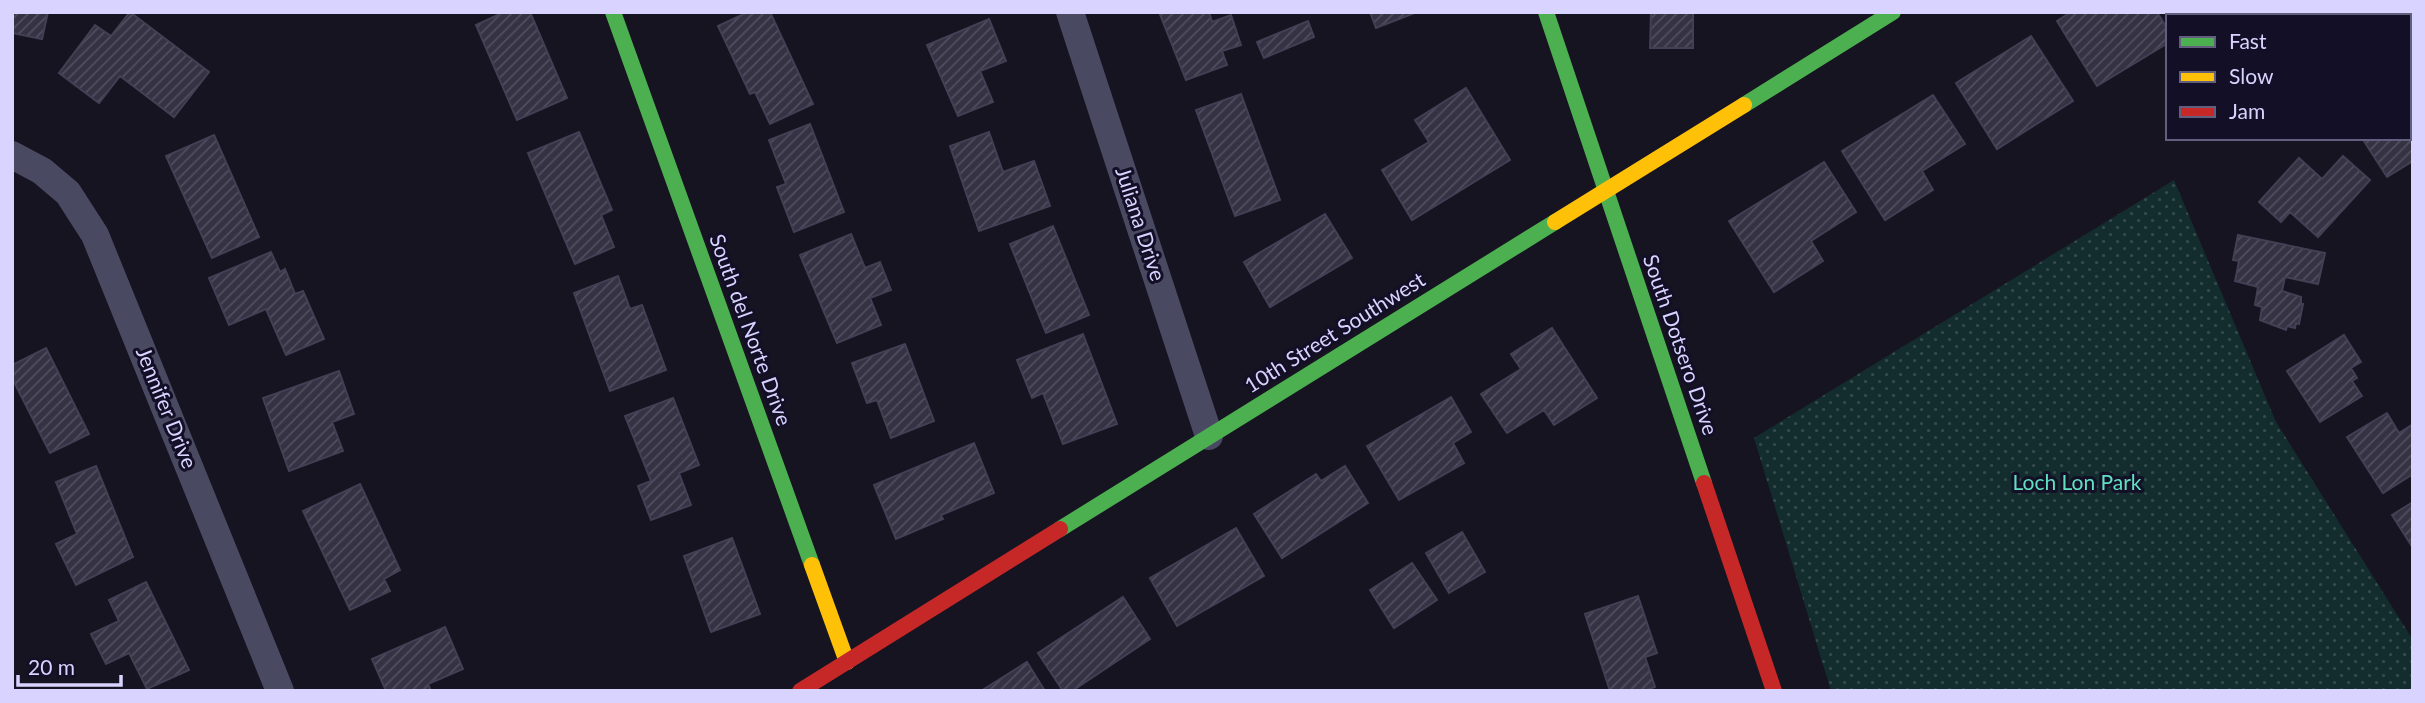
<svg xmlns="http://www.w3.org/2000/svg" width="2425" height="703" font-family="Lato,sans-serif">
<defs>
<pattern id="grass-dots" width="8" height="8" patternUnits="userSpaceOnUse" patternTransform="scale(1.75)"><rect width="8" height="8" fill="#132c2d"/><path d="M2 2h.1M6 6h.1" fill="none" stroke="#354a4c" stroke-width="1.8" stroke-linecap="round"/></pattern>
<pattern id="building-hatch" width="6" height="6" patternUnits="userSpaceOnUse" patternTransform="scale(1.75)"><rect width="6" height="6" fill="#343243"/><path d="M-1 1l2-2M0 6l6-6M5 7l2-2" fill="none" stroke="#514f5f"/></pattern>
</defs>
<rect width="100%" height="100%" fill="#161421"/>
<path fill="url(#grass-dots)" d="M2174,180L2276,422L2413,640V691H1831L1754,438Z"/>
<path fill="url(#building-hatch)" stroke="#433f54" stroke-width="2" d="M12,12H48L42,39L12,33Z
M130,12L209,72L174,117L120,76L99,103L59,73L95,25L111,36Z
M504,12H530L567,98L517,120L476,25Z
M748,12H770L813,104L770,124L755,92L750,94L718,26Z
M1159,12H1209L1212,22L1231,15L1241,45L1222,51L1227,65L1186,80Z
M1370,12H1417L1376,28Z
M1651,12H1693V48H1650Z
M2071,12H2157L2168,30V43L2097,86L2057,21Z
M2190,12H2226L2229,16H2192Z
M989,19L1006,61L980,71L993,102L958,116L927,45Z
M1308,21L1314,37L1264,58L1257,42Z
M2031,36L2073,101L1997,149L1956,83Z
M1466,88L1510,160L1412,220L1382,170L1429,142L1415,120Z
M1241,94L1280,200L1235,216L1196,110Z
M1933,95L1965,144L1922,171L1933,190L1885,220L1842,151Z
M810,124L844,212L794,232L777,187L786,184L769,140Z
M2413,125V161L2387,177L2362,138H2409V127Z
M579,132L612,210L601,215L614,247L575,264L528,153Z
M989,132L1003,172L1034,161L1050,206L979,231L950,146Z
M214,135L259,237L212,258L166,156Z
M2343,156L2370,180L2318,237L2290,212L2281,222L2259,202L2299,158L2322,179Z
M1824,162L1856,212L1811,241L1823,261L1774,292L1729,221Z
M1325,214L1352,258L1270,307L1244,262Z
M1053,226L1089,315L1046,333L1010,244Z
M851,234L865,268L880,262L891,290L870,298L881,325L837,343L800,255Z
M2238,235L2325,253L2318,284L2285,277L2282,291L2301,297V304H2303L2299,324L2296,323L2295,328L2287,326L2286,330L2260,320L2262,307L2255,305L2258,287L2235,281L2239,261L2233,260Z
M271,252L280,272L285,269L295,294L303,291L324,339L286,355L266,309L229,325L209,278Z
M618,276L630,309L642,305L666,370L610,391L574,293Z
M1552,328L1597,398L1554,425L1544,410L1507,433L1481,394L1521,369L1511,354Z
M1083,334L1117,424L1063,444L1043,393L1032,398L1017,360Z
M2344,335L2361,362L2351,368L2357,378L2352,381L2362,396L2320,422L2287,371Z
M905,344L934,421L891,438L877,400L867,403L852,363Z
M46,348L89,434L50,453L12,378V365Z
M339,371L354,414L332,422L343,451L289,471L263,398Z
M1451,397L1471,432L1453,443L1464,463L1399,500L1367,446Z
M673,398L699,465L679,473L691,505L651,520L638,486L651,481L625,416Z
M2387,413L2399,433L2413,424V474L2383,493L2347,437Z
M974,443L994,493L941,515L943,519L896,539L874,485Z
M96,466L133,557L76,585L56,544L77,534L56,482Z
M1345,466L1368,503L1282,558L1254,514L1316,474L1321,481Z
M360,484L400,570L384,579L390,591L350,610L303,511Z
M2413,502V548L2392,515Z
M1236,528L1264,576L1177,626L1150,578Z
M1462,532L1485,572L1449,593L1426,553Z
M732,538L760,614L711,632L684,556Z
M1412,563L1437,600L1394,628L1370,590Z
M146,582L189,670L147,689L129,653L106,664L91,634L119,621L109,600Z
M1638,596L1657,653L1645,657L1655,687L1644,691H1610L1585,614Z
M1123,597L1150,639L1072,691H1063L1038,653Z
M445,627L463,669L428,684L431,691H386L372,659Z
M1027,662L1045,691H981Z"/>
<g fill="none" stroke-linecap="round" stroke-linejoin="round">
<path stroke="#4a4962" stroke-width="28" d="M1070,12L1209,436
M12,155L42,171L68,193L95,235L280,691"/>
<path stroke="#4caf50" stroke-width="16" d="M613,12L812,565
M1546,12L1704,483
M1744,105L1893,12
M1060,529L1555,222"/>
<path stroke="#ffc107" stroke-width="16" d="M1555,222L1744,105
M812,565L847,662"/>
<path stroke="#c62828" stroke-width="16" d="M1704,483L1774,691
M800,691L1060,529"/>
</g>
<g text-anchor="middle" stroke-width="6" stroke-linejoin="round" paint-order="stroke">
<g font-size="21" fill="#d9d4ff" stroke="#130f26">
<text transform="translate(1140 224) rotate(72)" y="7">Juliana Drive</text>
<text transform="translate(750 330) rotate(70)" y="7">South del Norte Drive</text>
<text transform="translate(1335 333) rotate(-32)" y="7">10th Street Southwest</text>
<text transform="translate(1680 345) rotate(71)" y="7">South Dotsero Drive</text>
<text transform="translate(166 408) rotate(68)" y="7">Jennifer Drive</text>
</g>
<g font-size="21" fill="#5fe0c0" stroke="#130f26">
<text x="2077" y="490">Loch Lon Park</text>
</g>
</g>
<rect width="2425" height="703" fill="none" stroke="#d9d4ff" stroke-width="28"/>
<rect x="2166" y="14" width="245" height="126" fill="#130f26" stroke="#625e7d" stroke-width="2"/>
<rect x="2180" y="37" width="35" height="10" fill="#4caf50" stroke="#625e7d" stroke-width="2"/>
<text x="2229" y="49" font-size="21" fill="#d9d4ff">Fast</text>
<rect x="2180" y="72" width="35" height="10" fill="#ffc107" stroke="#625e7d" stroke-width="2"/>
<text x="2229" y="84" font-size="21" fill="#d9d4ff">Slow</text>
<rect x="2180" y="107" width="35" height="10" fill="#c62828" stroke="#625e7d" stroke-width="2"/>
<text x="2229" y="119" font-size="21" fill="#d9d4ff">Jam</text>
<path d="M18 675v10h103v-10" fill="none" stroke="#d9d4ff" stroke-width="3.5"/>
<text x="28" y="675" font-size="21" fill="#d9d4ff" stroke="#130f26" stroke-width="5" paint-order="stroke">20 m</text>
</svg>
